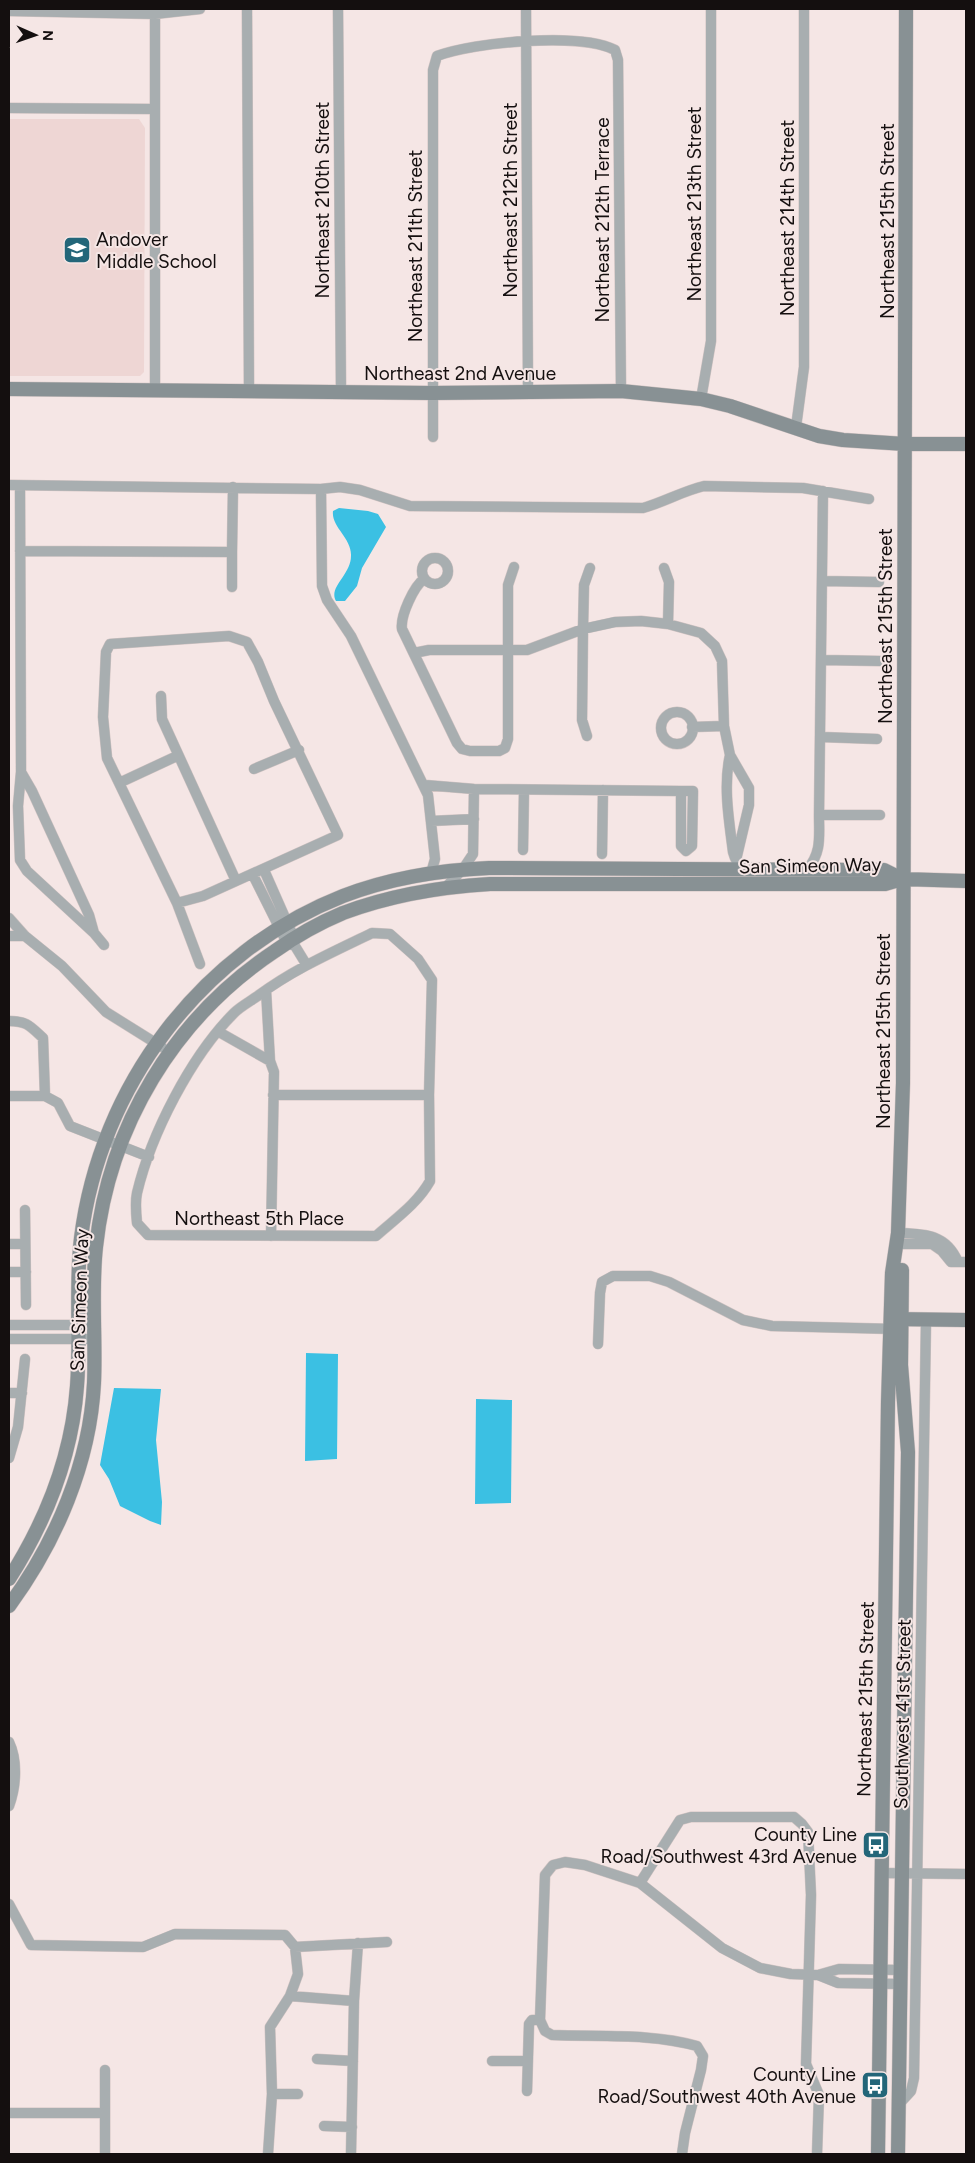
<svg xmlns="http://www.w3.org/2000/svg" width="975" height="2163" font-family="Figtree,sans-serif">
<rect width="100%" height="100%" fill="#f5e6e5"/>
<path fill="#eed6d4" d="M9,119H139L145,128L144,372L140,376H9Z"/>
<path fill="#3bc0e3" d="M339,508L368,511L378,514L386,527L362,568L357,586L345,601H336C328,587 351,575 351,556C352,538 331,527 333,511Z
M306,1353L338,1354L337,1459L305,1461Z
M114,1388L161,1389L156,1440L162,1502L161,1525L150,1521L120,1506L109,1479L100,1465Z
M476,1399L512,1400L511,1503L475,1504Z"/>
<g fill="none" stroke-linecap="round" stroke-linejoin="round">
<g stroke="#d1c4c3" stroke-width="11">
<path id="street" d="M247,9L249,390
M338,9L341,392
M526,9L528,392
M9,11L155,14L200,9
M9,108L154,109
M155,389V14
M701,399L711,341V9
M796,427L804,367V9
M433,437V70L437,56C474,42 580,32 615,50L618,60L621,391
M9,485L321,489L322,586L327,600L351,636L428,795L435,859L431,873
M20,486L21,772L18,806L20,860L27,871L94,933L104,945
M321,489L340,487L360,490L410,506L643,508C664,502 683,491 704,486L803,488L869,499
M823,491L819,815H880
M20,551L232,552L233,487
M232,552V587
M422 571a13 13 0 1 1 26 0a13 13 0 1 1-26 0Z
M664,568L669,582L668,624
M424,579C414,586 400,616 402,629L457,743L462,749L470,751H499L505,748L508,739V585L514,567
M823,581L879,582
M414,653L429,650H527L583,629L615,622L641,621L668,624L701,633L715,646L722,661L724,726L730,755L749,788V805L736,860
M822,660L880,661
M161,696L162,719L236,881
M661 728a16 16 0 1 1 32 0a16 16 0 1 1-32 0Z
M692,727L724,726
M587,736L582,720L583,629L584,585L590,568
M821,737L877,739
M730,755C723,786 729,820 733,852L735,858
M254,769L299,750
M21,772L32,791L89,915L94,933
M119,783L177,756
M425,785L474,789L681,791H693L692,846L686,851L681,846V791
M431,821L474,819
M523,850L524,790
M602,854L603,790
M264,870L294,938L295,946L306,964
M807,870C822,852 819,837 819,815
M253,875L287,943L292,945
M446,887L463,869L473,854L474,789
M177,903L203,896L338,835L274,701L258,662L247,642L229,636L110,644L106,652L103,717L107,758L177,903L200,964
M9,918L25,936L62,966L106,1012L162,1047
M372,933L390,934L418,959L432,980L429,1095L430,1181C417,1204 395,1219 376,1236L148,1235L137,1223C136,1213 135,1202 137,1193C151,1134 191,1056 234,1013C241,1006 251,1001 259,995C294,969 333,952 372,933Z
M9,936H25
M266,990L270,1061L274,1072L271,1236
M9,1021C27,1021 30,1026 43,1038L45,1096
M219,1032L270,1061
M273,1095H429
M9,1096H45L58,1103L70,1126L149,1157
M25,1210L26,1305
M898,1233C925,1234 946,1234 958,1262
M9,1244H25
M898,1244H932L942,1251L951,1262H966
M9,1272H26
M9,1325H84
M9,1339H94
M598,1344L600,1293L602,1282L613,1276H650L669,1282L743,1320L772,1326L895,1329
M9,1393H22
M9,1458L18,1427L25,1359
M9,1742C18,1761 16,1787 9,1806
M881,1873L966,1874
M640,1883L680,1820L691,1817H794L802,1824L808,1832L811,1895L806,2064L819,2095L817,2154
M9,1904L31,1945L143,1947L175,1934L285,1935L295,1947L387,1942
M901,1984L838,1983L818,1975L839,1969L901,1970
M290,1996L354,2001
M317,2059L353,2061
M492,2061H528
M527,2091L529,2024L532,2020H540
M272,2094H298
M899,2104L911,2091L914,2078L926,1320
M9,2113H105
M324,2126L352,2127
M105,2154V2070
M268,2154L272,2094L270,2027L290,1996L298,1974L295,1947
M351,2154L354,2001L358,1943
M682,2154L685,2133L701,2070L703,2056L697,2046C651,2033 600,2037 552,2035L545,2031L540,2020L545,1875L553,1865L565,1862L585,1865L640,1883L722,1948L760,1968L791,1974L818,1975"/>
</g>
<g stroke="#d1c4c3" stroke-width="15">
<path id="secondary" d="M9,389L432,393L621,391L701,399L730,406L819,436L843,440L905,444H966
M892,1319L966,1320
M9,1579C46,1521 72,1456 77,1386C81,1337 75,1287 81,1238C100,1086 201,952 343,896C390,878 439,870 489,868L884,870L902,879
M9,1606C56,1542 90,1463 94,1383C96,1339 91,1291 96,1247C109,1126 174,1018 275,951C296,936 319,923 343,913C391,895 439,887 490,884H885L902,879L966,881
M878,2154L888,1402L892,1273L898,1233L903,1083L906,9
M898,2154L908,1452L901,1365L902,1270"/>
</g>
<use href="#street" stroke="#a8aeb0" stroke-width="10"/>
<use href="#secondary" stroke="#889194" stroke-width="14"/>
</g>
<defs>
<g id="school-square" transform="scale(1.4375)"><rect x="-9" y="-9" width="18" height="18" rx="4" fill="#236679" stroke="#f5e6e5"/><path d="M0-5L7-2L0 1L-7-2ZM-4 1L0 2.5L4 1V4Q0 6-4 4Z" fill="#fff"/></g>
<g id="bus-square" transform="scale(1.4375)"><rect x="-9" y="-9" width="18" height="18" rx="4" fill="#236679" stroke="#f5e6e5"/><path d="M-5-6H5V4H4V6H2V4H-2V6H-4V4H-5ZM-3.5-4V0h7V-4ZM-3.5 1.2v1.5H-2V1.2ZM2 1.2v1.5H3.5V1.2Z" fill="#fff"/></g>
</defs>
<g fill-rule="evenodd">
<use href="#school-square" x="77" y="250"/>
<use href="#bus-square" x="876" y="1845"/>
<use href="#bus-square" x="875" y="2085"/>
</g>
<g text-anchor="middle" stroke-width="4" stroke-linejoin="round" paint-order="stroke">
<g font-size="19" fill="#140f0f" stroke="#f5e6e5">
<text transform="translate(322 200) rotate(-90)" y="7">Northeast 210th Street</text>
<text transform="translate(510 200) rotate(-90)" y="7">Northeast 212th Street</text>
<text transform="translate(694 204) rotate(-90)" y="7">Northeast 213th Street</text>
<text transform="translate(787 218) rotate(-90)" y="7">Northeast 214th Street</text>
<text transform="translate(602 220) rotate(-90)" y="7">Northeast 212th Terrace</text>
<text transform="translate(887 221) rotate(-90)" y="7">Northeast 215th Street</text>
<text transform="translate(415 246) rotate(-90)" y="7">Northeast 211th Street</text>
<text x="460" y="380">Northeast 2nd Avenue</text>
<text transform="translate(885 626) rotate(-90)" y="7">Northeast 215th Street</text>
<text transform="translate(810 865) rotate(-1)" y="7">San Simeon Way</text>
<text transform="translate(883 1031) rotate(-90)" y="7">Northeast 215th Street</text>
<text x="259" y="1225">Northeast 5th Place</text>
<text transform="translate(79 1300) rotate(-88)" y="7">San Simeon Way</text>
<text transform="translate(865 1699) rotate(-89)" y="7">Northeast 215th Street</text>
<text transform="translate(902 1714) rotate(-89)" y="7">Southwest 41st Street</text>
</g>
<g font-size="19" fill="#140f0f" stroke="#f5e6e5" text-anchor="end">
<text x="96" y="246" text-anchor="start">Andover<tspan x="96" dy="22">Middle School</tspan></text>
<text x="857" y="1841">County Line<tspan x="857" dy="22">Road/Southwest 43rd Avenue</tspan></text>
<text x="856" y="2081">County Line<tspan x="856" dy="22">Road/Southwest 40th Avenue</tspan></text>
</g>
</g>
<rect width="975" height="2163" fill="none" stroke="#140f0f" stroke-width="20"/>
<g transform="translate(35 35) rotate(92)" stroke="#f5e6e5" stroke-width="4" paint-order="stroke">
<path d="M0-4L9 19L0 12L-9 19Z" fill="#140f0f"/>
<text y="-8" font-size="14" font-weight="bold" text-anchor="middle" fill="#140f0f">N</text>
</g>
</svg>
